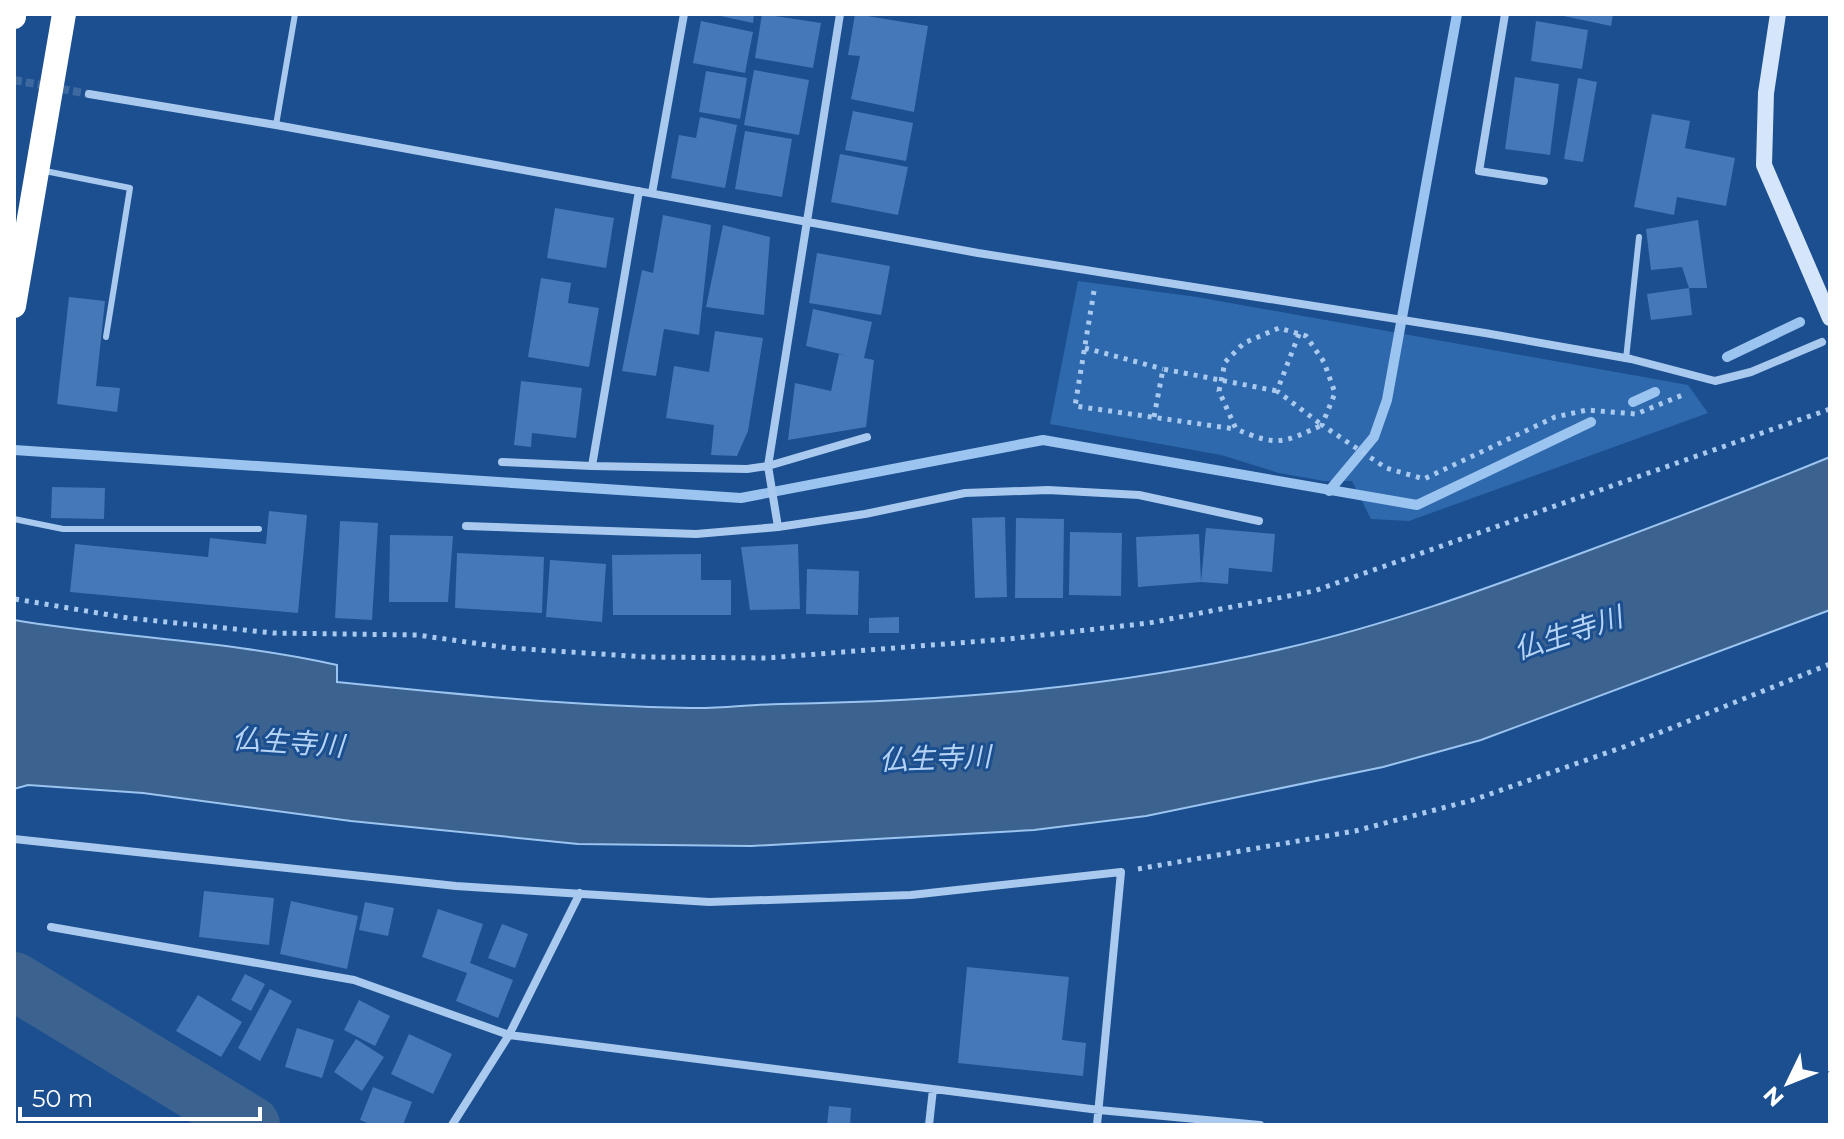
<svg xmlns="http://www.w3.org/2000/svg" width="1844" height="1139" font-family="Montserrat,'Noto Sans JP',sans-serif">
<rect width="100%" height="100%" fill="#1b4f8f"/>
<path fill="#2e69ad" d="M1078,281L1197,297L1688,385L1708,413L1409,521L1371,519L1352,481H1324L1279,473L1221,455L1050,424Z"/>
<path fill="#3c6290" stroke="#9cc4f0" stroke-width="2" d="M1830,457V610L1481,740L1383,767L1146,816L1034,830L751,846L578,844L351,821L143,793L28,785L14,789V620C121,638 231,641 337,665V682C454,694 572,706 690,708C721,709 751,704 782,704C951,701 1121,687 1286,648C1386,625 1483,590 1579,554C1663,523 1747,491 1830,457Z"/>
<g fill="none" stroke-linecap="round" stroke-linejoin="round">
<path stroke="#9cc4f0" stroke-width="10" d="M1727,357L1800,322
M1633,402L1655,392
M14,450L741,498L1043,440L1417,505L1591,422
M1329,491L1374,437L1387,400L1457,14"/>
<path stroke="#3c6290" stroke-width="58" d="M14,981L251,1125"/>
</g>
<path fill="#4478b7" d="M711,14H754L753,23Z
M762,14L821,23L813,68L755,58Z
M855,14L928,26L914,112L851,99L860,56L848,55Z
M1554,14H1613L1611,26Z
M701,21L753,32L745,73L693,63Z
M1536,21L1588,30L1582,69L1531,61Z
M754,70L809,80L799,135L744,125Z
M706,71L747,78L740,119L699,112Z
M1515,77L1559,84L1550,155L1505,149Z
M1578,78L1597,82L1583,162L1564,159Z
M853,111L913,123L906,161L845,150Z
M1652,114L1690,121L1685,148L1735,158L1726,206L1677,197L1674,215L1634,207Z
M700,117L737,125L725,188L671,178L679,135L696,138Z
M745,131L792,139L782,197L735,189Z
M840,154L908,167L898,215L831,202Z
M555,208L614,218L606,268L547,258Z
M663,215L711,225L699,335L664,329L656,376L622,371L642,270L653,273Z
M1698,220L1707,288H1689L1692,315L1651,320L1647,294L1689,288L1682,267L1651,270L1646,229Z
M723,225L770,237L764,315L706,307Z
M817,253L890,266L881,315L809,303Z
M541,278L571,283L568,303L599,308L589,367L528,357Z
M69,297L105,301L96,386L120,388L117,412L57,404Z
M813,309L872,322L864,358L874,360L866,427L788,440L795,383L831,391L839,354L849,356L806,346Z
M715,331L763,338L748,431L737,456L711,455L714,425L666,418L674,366L709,372Z
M521,381L582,388L576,438L532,433L531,447L514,445Z
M52,487L105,488L104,519L51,518Z
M269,511L307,515L298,613L70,592L75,544L208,557L210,538L266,544Z
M1005,517L1007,597L975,598L972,518Z
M1016,518L1064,519L1063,598H1015Z
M340,521L378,523L372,620L335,618Z
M1206,528L1275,534L1272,572L1229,568L1228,584L1201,582L1138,587L1136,537L1199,534L1201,582Z
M1070,532L1122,533L1121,596L1069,595Z
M390,535L453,536L448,602H389Z
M798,544L800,609L750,610L741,547Z
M457,553L544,557L542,613L455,608Z
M701,554V580H731V615H613L612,555Z
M550,560L606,564L602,622L546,617Z
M807,569L859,571L858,615L806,614Z
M899,617V633H869V618Z
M204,891L274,898L269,945L199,937Z
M291,901L358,916L347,969L280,954Z
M365,902L394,908L388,936L359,930Z
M438,909L483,924L470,963L513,980L498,1018L456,1001L467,973L422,957Z
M502,924L528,934L515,968L488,958Z
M967,967L1069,977L1062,1040L1086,1043L1083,1076L958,1063Z
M245,974L265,984L251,1011L231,1000Z
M270,989L292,1001L260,1061L238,1048Z
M198,995L242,1022L221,1057L176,1031Z
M359,1000L390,1016L375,1046L344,1030Z
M297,1028L334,1040L322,1078L285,1067Z
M409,1034L452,1054L433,1094L391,1074Z
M356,1039L384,1057L362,1091L334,1072Z
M373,1087L412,1102L403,1125H373L360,1120Z
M829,1106L851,1108L850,1125H827Z"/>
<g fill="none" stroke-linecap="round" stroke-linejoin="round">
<path stroke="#3d69a0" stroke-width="8" stroke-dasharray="8 4" stroke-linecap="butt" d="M14,80L89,94"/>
<path stroke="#a9c9ee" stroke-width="5" stroke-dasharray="4 6" stroke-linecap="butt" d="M1094,291L1075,406L1235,429
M1299,334L1277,391L1322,425C1283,443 1278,447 1236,429L1219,391L1225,362L1244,343L1279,328L1306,336L1324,362L1335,393L1322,425L1386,468L1424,479L1555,417L1587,410L1636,414L1685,394
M1085,348L1163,369
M1154,417L1163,369L1277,391
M15,599L128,618L273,633L417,635L509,648L646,657L767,658L1008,639L1149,623L1314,591L1830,409
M1138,869L1355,831L1473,800L1629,745L1830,664"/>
<path stroke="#a9c9ee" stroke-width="6" d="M276,125L295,14
M45,171L130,188L106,337
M1626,359L1639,237
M14,519L63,529H259"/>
<path stroke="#a9c9ee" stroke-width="8" d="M1505,14L1479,171L1544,181
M89,94L276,125L978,253L1485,333L1631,359L1715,381L1751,372L1822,342
M652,193L684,14
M502,462L592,466L639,191
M592,466L747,469L768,466L840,14
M466,526L696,534L778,527L865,514L965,493L1048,490L1139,495L1259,521
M778,527L768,466L867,437
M14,839L456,886L709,902L911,895L1121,872L1097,1125
M51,927L354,980L509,1035L1099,1110L1260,1125
M452,1125L509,1035L580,893
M929,1125L933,1089"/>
<path stroke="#d6e6fa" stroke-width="16" d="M1778,14L1766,93L1764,165L1830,318"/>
<path stroke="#fff" stroke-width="24" d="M14,17V14
M14,306L64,14"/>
</g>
<g text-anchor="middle" stroke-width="6" stroke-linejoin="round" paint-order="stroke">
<g font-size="28" font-style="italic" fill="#b5d3f5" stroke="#1b4f8f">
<text transform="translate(1568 633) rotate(-18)" y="10">仏生寺川</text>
<text transform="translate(288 742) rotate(4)" y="10">仏生寺川</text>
<text transform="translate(935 758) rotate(-2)" y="10">仏生寺川</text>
</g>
</g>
<rect width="1844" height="1139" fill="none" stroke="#ffffff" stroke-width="32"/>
<g transform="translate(1788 1083) rotate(227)" stroke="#1b4f8f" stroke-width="6" paint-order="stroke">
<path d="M0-6L14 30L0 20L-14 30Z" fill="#ffffff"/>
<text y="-12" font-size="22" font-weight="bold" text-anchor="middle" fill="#ffffff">N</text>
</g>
<path d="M20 1107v12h240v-12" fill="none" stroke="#ffffff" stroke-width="4"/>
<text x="32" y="1107" font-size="24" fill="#ffffff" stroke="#1b4f8f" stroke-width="6" paint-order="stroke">50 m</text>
</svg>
